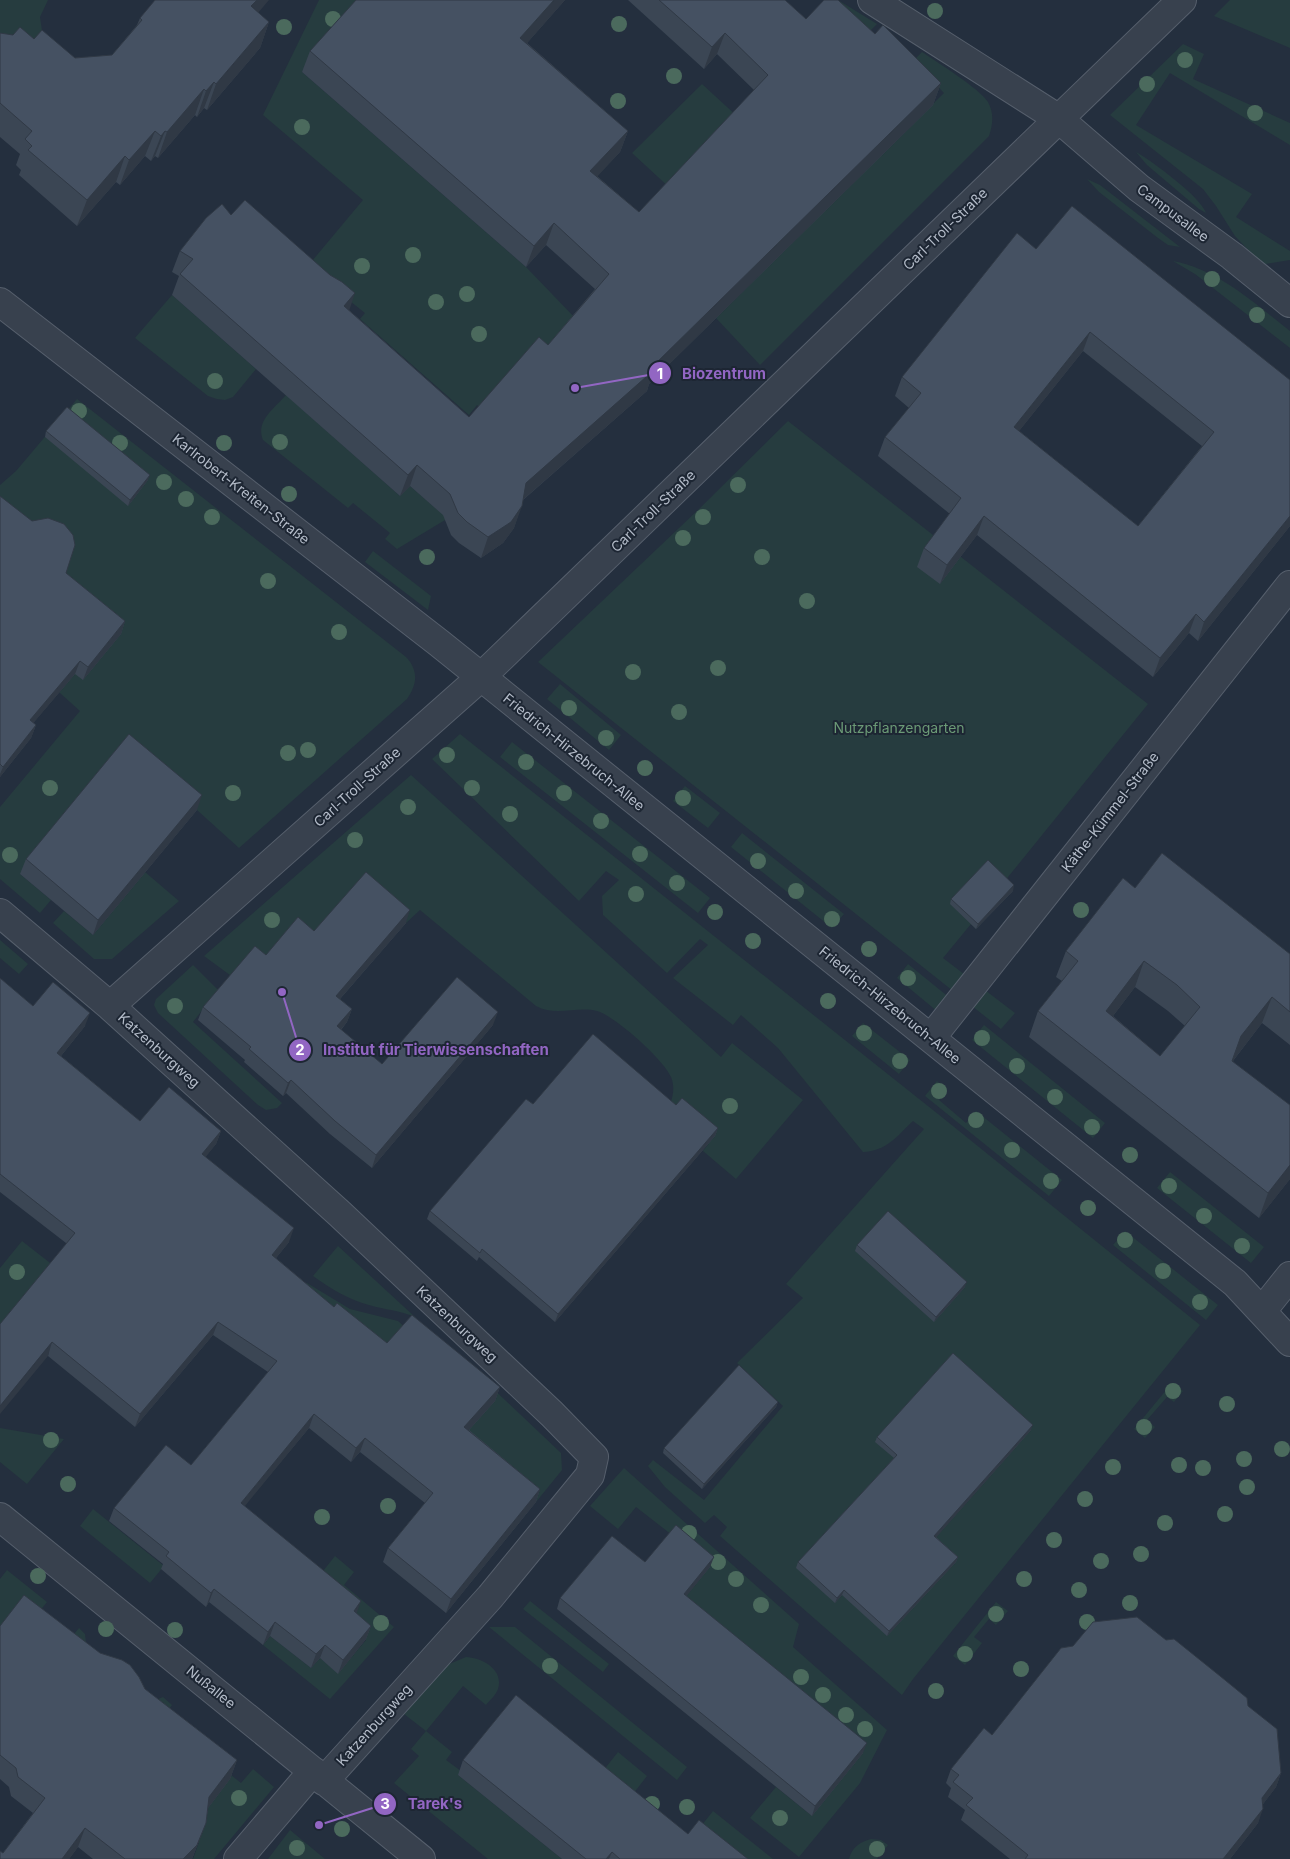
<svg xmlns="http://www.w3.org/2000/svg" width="1290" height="1859" font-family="Inter,sans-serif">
<rect width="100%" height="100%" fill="#242f3e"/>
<path fill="#263c3f" d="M0,0H48L40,17L47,64L0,65Z
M319,0H367L302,72L526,267L577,320L485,412L477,405L469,415L360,319L365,313L307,267L363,200L263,115Z
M838,0L877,24L864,37Z
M1230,0H1290V48L1214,16Z
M1183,44L1204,54L1193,79L1290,123V145L1170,73L1136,125L1252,194L1236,217L1290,251V260L1265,264L1254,256L1235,236L1216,206L1203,189L1110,115Z
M922,52C937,62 980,89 988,102C994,113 993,124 989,136L760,365L716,318L944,93L913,61Z
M702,84L739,118L671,189L632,153Z
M1136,152C1152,161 1201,197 1206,213L1199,209L1147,165Z
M1087,179L1100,185L1180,247L1168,245L1158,238L1099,192Z
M1173,261C1219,270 1253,302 1290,331V348L1195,274Z
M172,295L256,369L233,397L225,400L217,399L208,396L135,338Z
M286,395L400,496L410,486L440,512L446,507L445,520L397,549L385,539L390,533L353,503L348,508L263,440C255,421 275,408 286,395Z
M77,399L406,657C419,671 417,684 407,699L239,848L197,810L20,874L51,900L40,913L0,879V807L80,711L0,639V485L16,471Z
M788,421L1148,704L1004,882L1012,891L976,929L971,924L943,958L1015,1013L1001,1029L538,662L699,509Z
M373,551L431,596L428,610L365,562Z
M560,684L621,735L609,750L547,699Z
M460,734L938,1114L1200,1325L913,1679L902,1695L720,1536L727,1527L714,1515L705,1523L665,1487L648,1466L653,1460L704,1500L783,1406L737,1363L803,1298L786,1284L924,1129L913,1121C897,1136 887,1151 863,1152L778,1048L741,1015L733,1025L673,978L708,945L700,939L667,973L603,915L602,896L619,880L606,871L579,901L432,759Z
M512,742L710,898L698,913L500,757Z
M411,775L721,1057L732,1043L803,1100L736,1179L703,1151L714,1136L666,1113C672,1102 676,1089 671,1077C663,1059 615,1016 597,1011C576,1006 556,1017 536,1006L420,910L406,923L361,885L309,944L280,945L234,978L204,956Z
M685,786L720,813L708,828L673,801Z
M742,833L844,914L832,928L731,847Z
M145,872L179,901L112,959H94L53,923L64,911L93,935Z
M0,940L28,964L19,974L0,958Z
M908,964L956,1003L944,1017L897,978Z
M193,965L218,990L193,1022L282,1103L277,1108L266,1110L258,1105L158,1013L154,1005L156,999Z
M863,1023L910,1060L899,1074L852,1036Z
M984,1025L1105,1123L1093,1138L972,1040Z
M937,1081L947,1090L939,1100L966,1123L976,1111L1062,1180L1049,1196L925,1096Z
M1170,1172L1264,1247L1251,1263L1157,1188Z
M1125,1231L1218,1305L1206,1320L1113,1245Z
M22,1241L54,1266L0,1331V1268Z
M338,1246L415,1317C399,1310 386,1310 369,1305C349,1300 330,1288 313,1276Z
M307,1283L350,1309L398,1321L407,1329L386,1352L298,1295Z
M447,1345L561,1453L562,1470L536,1502L473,1452Z
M1172,1383L1183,1391L1174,1402L1167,1397L1147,1420L1155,1427L1145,1438L1134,1429Z
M0,1428L64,1439L27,1484L0,1462Z
M624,1468L799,1624L793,1647L887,1730L860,1783L799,1857L750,1818L776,1787L812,1816L680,1604L672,1535L636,1507L618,1529L590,1506Z
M93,1509L164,1566L150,1583L80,1526Z
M335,1556L354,1572L344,1585L394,1627L330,1699L263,1645L270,1636L311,1668L320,1658L338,1673L366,1640L315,1581Z
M7,1570L47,1602L34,1618L66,1644L79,1628L85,1634L89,1670L0,1636V1579Z
M530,1601L609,1664L603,1672L523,1609Z
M996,1602L1008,1611L996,1625L989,1619L974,1637L982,1643L965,1665L953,1656Z
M489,1627H515L687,1767L677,1780Z
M466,1657C482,1658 504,1669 498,1689C496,1695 490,1700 486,1705L463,1686L426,1731L452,1752L446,1760L461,1771L458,1775L562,1859H488L394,1783L419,1756L411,1749L426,1731L404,1714L447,1665Z
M163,1697L172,1705L161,1719L241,1783L253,1769L274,1787L214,1859H193L199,1842L144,1705Z
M618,1752L647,1776L626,1803L603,1771Z
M713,1811L773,1859H724L694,1835Z
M290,1830L325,1859H268Z
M871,1839L881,1840L888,1845L877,1859H849C852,1847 860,1842 871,1839Z"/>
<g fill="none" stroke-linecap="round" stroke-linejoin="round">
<g stroke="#565f6c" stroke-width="30">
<path id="minor" d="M872,0L1059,119L1139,188L1232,256L1290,303
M0,302L439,643L1235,1283L1290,1342
M0,913L110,1006L340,1214L552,1414L594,1457L590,1475L490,1597L324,1781
M110,1006L481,677L1182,0
M931,1038L1290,585
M1262,1311L1290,1276
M0,1517L421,1859
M238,1859L313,1771"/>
</g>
<use href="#minor" stroke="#38414e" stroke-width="28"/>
</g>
<g fill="#4b6a5d">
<circle cx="935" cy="11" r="8"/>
<circle cx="333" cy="19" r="8"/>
<circle cx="619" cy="24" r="8"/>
<circle cx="284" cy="27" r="8"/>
<circle cx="1185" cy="60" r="8"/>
<circle cx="674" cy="76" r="8"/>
<circle cx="1147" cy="84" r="8"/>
<circle cx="618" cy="101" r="8"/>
<circle cx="1255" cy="113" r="8"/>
<circle cx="302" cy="127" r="8"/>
<circle cx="413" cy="255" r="8"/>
<circle cx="362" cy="266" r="8"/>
<circle cx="1212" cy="279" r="8"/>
<circle cx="467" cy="294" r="8"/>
<circle cx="436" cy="302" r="8"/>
<circle cx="1257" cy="315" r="8"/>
<circle cx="479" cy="334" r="8"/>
<circle cx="215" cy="381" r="8"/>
<circle cx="79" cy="411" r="8"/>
<circle cx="280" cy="442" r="8"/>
<circle cx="120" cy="443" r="8"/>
<circle cx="224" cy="443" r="8"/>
<circle cx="164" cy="482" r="8"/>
<circle cx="738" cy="485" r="8"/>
<circle cx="289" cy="494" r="8"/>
<circle cx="186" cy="499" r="8"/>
<circle cx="212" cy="517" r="8"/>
<circle cx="703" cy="517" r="8"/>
<circle cx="683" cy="538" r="8"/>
<circle cx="427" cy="557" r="8"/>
<circle cx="762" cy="557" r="8"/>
<circle cx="268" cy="581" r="8"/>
<circle cx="807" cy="601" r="8"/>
<circle cx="339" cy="632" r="8"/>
<circle cx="718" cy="668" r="8"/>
<circle cx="633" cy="672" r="8"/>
<circle cx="569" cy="708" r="8"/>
<circle cx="679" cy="712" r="8"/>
<circle cx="606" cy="738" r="8"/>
<circle cx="308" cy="750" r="8"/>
<circle cx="288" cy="753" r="8"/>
<circle cx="447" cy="755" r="8"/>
<circle cx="526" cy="762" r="8"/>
<circle cx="645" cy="768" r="8"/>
<circle cx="50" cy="788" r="8"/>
<circle cx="472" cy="788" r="8"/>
<circle cx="233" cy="793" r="8"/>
<circle cx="564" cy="793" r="8"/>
<circle cx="683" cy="798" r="8"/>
<circle cx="408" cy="807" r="8"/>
<circle cx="510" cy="814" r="8"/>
<circle cx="601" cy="821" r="8"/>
<circle cx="355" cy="840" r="8"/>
<circle cx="640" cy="854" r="8"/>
<circle cx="10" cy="855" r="8"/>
<circle cx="758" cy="861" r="8"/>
<circle cx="677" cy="883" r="8"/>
<circle cx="796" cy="891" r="8"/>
<circle cx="636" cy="894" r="8"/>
<circle cx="1081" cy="910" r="8"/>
<circle cx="715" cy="912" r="8"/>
<circle cx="832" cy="919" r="8"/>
<circle cx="272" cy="920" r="8"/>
<circle cx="753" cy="941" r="8"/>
<circle cx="869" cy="949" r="8"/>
<circle cx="908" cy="978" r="8"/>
<circle cx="828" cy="1001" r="8"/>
<circle cx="175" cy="1006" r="8"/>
<circle cx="864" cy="1033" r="8"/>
<circle cx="982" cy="1038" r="8"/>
<circle cx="900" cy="1061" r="8"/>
<circle cx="1017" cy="1066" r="8"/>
<circle cx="939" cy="1091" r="8"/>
<circle cx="1055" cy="1097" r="8"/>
<circle cx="730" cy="1106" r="8"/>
<circle cx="976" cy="1120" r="8"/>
<circle cx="1092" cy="1127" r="8"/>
<circle cx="1012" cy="1150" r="8"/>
<circle cx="1130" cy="1155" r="8"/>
<circle cx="1051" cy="1181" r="8"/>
<circle cx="1169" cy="1186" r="8"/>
<circle cx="1088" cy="1208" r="8"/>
<circle cx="1204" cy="1216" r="8"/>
<circle cx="1125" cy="1240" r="8"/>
<circle cx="1242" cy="1246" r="8"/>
<circle cx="1163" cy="1271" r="8"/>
<circle cx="17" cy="1272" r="8"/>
<circle cx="1200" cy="1302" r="8"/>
<circle cx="1173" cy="1391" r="8"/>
<circle cx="1227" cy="1404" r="8"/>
<circle cx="1144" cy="1427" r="8"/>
<circle cx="51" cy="1440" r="8"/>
<circle cx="1282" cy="1449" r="8"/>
<circle cx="1244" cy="1459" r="8"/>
<circle cx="1179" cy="1465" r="8"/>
<circle cx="1113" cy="1467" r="8"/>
<circle cx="1203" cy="1468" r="8"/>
<circle cx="68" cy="1484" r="8"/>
<circle cx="1247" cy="1487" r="8"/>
<circle cx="1085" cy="1499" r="8"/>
<circle cx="388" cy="1506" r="8"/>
<circle cx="1225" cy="1514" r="8"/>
<circle cx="322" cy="1517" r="8"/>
<circle cx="1165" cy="1523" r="8"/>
<circle cx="689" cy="1533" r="8"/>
<circle cx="1054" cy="1540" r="8"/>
<circle cx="1141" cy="1554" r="8"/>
<circle cx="1101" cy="1561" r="8"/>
<circle cx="718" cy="1562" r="8"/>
<circle cx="38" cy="1576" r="8"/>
<circle cx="736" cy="1579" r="8"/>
<circle cx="1024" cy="1579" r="8"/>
<circle cx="1079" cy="1590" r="8"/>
<circle cx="1130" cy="1603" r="8"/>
<circle cx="761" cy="1605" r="8"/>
<circle cx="996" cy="1614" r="8"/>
<circle cx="1087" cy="1622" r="8"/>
<circle cx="381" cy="1623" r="8"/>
<circle cx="106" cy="1629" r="8"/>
<circle cx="175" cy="1630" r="8"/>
<circle cx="965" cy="1654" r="8"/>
<circle cx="550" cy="1666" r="8"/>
<circle cx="1021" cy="1669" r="8"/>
<circle cx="801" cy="1677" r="8"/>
<circle cx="936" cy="1691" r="8"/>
<circle cx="823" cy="1695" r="8"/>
<circle cx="846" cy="1715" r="8"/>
<circle cx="865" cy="1729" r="8"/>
<circle cx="239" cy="1798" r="8"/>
<circle cx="652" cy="1804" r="8"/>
<circle cx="687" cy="1807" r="8"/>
<circle cx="780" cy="1818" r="8"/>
<circle cx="342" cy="1829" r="8"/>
<circle cx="297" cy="1848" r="8"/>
<circle cx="877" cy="1849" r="8"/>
</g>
<path fill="#3b4654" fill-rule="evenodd" d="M565,0L527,43L628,131L620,152L597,176L639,212L754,90L717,54L704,69L628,0H785L806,19L875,34L941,83L933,105L649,384L647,391L523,500L514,528L503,543L481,558L459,543L451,535L443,515L410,486L400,496L172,295L179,276L172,272L180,251L231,215L349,310L469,417L548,345L595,289L546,245L526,267L302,72L310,51Z
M258,13L269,22L260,48L207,110L204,108L197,117L195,115L158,158L155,156L151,161L145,156L120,185L116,182L77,226L19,175L21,170L16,165L20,154L0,137V33L34,39L75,58L112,55L137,25L140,18Z
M1036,249L1290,380V526L1198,641L1189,633L1153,677L977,535L940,584L917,567L924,548L950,514L878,456L885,437L909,408L895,396L902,377ZM1083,351L1202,446L1138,526L1019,431Z
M46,431L148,480L128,506L45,437Z
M0,496L66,573L125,621L121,634L83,680L75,674L33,723L36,725L31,738L0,777Z
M197,810L93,935L20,874L26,859Z
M1135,888L1290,954V1045L1262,1023L1233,1061L1290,1179L1259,1218L1029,1037L1038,1011L1062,981L1056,977L1066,951ZM1135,987L1168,1011L1185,1026L1160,1056L1113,1016Z
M1013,891L976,929L950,904L951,899Z
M406,923L340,999L352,1009L347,1022L341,1030L382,1064L493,1025L372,1168L330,1134L286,1093L283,1096L244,1062L245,1060L198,1020L203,1007L266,955L314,931Z
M0,978L33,1006L85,1026L61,1056L140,1121L221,1131L216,1144L205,1157L289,1242L276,1258L334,1307L387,1343L500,1387L495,1401L469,1430L540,1489L536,1502L446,1613L383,1562L388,1548L425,1503L360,1452L351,1462L309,1428L244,1506L357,1614L371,1626L366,1639L338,1674L320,1658L311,1668L270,1636L263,1645L209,1602L206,1607L161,1569L163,1564L109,1521L114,1508L191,1465L268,1372L213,1335L135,1427L48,1356L66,1243L0,1192Z
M533,1104L676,1105L718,1128L715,1136L555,1322L479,1257L477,1261L427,1219L430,1211Z
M857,1245L965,1287L934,1322L855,1251Z
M778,1402L776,1407L702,1489L663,1453L664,1448Z
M1031,1430L936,1537L958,1557L956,1562L887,1636L842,1595L835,1603L796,1568L798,1562L894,1458L875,1442L877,1437Z
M645,1562L710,1567L686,1596L863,1753L812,1816L557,1609L560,1598Z
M0,1626L145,1689L237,1760L230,1779L208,1808L206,1823L192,1859H93L78,1847L69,1859H0L3,1853L33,1813L11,1796L9,1787L0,1779Z
M1248,1706L1281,1773L1276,1787L1263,1804L1258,1823L1230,1859H1010L961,1820L965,1810L948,1797L951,1788L946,1783L951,1769L992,1735Z
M463,1760L688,1834L748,1859H562L458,1775Z"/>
<path fill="#303945" d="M257,0H269L242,32L251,6Z
M554,0H565L513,59L520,38Z
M269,22L260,48L207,110L216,84Z
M725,33L717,54L704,69L712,47Z
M214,82L204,108L197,117L206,91Z
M941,83L933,105L649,384L647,391L518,504L526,483L652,367Z
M204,89L195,115L158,158L167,132Z
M155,131L145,156L120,185L129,160Z
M165,131L155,156L151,161L161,136Z
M628,131L620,152L583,192L590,171Z
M125,156L116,182L77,226L87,200Z
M554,223L546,245L526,267L534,246Z
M355,293L348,314L344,306Z
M1090,332L1083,351L1007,446L1014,427Z
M417,465L410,486L400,496L408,475Z
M150,475L148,480L128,506L130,500Z
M522,506L514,528L503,543L481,558L488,537Z
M984,516L977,535L940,584L947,565Z
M1290,516V526L1198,641L1204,622Z
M1196,614L1189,633L1153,677L1160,658Z
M125,621L121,634L83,680L88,667Z
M80,661L75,674L25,733L30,720Z
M36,725L31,738L0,777V774L3,767Z
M202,795L197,810L93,935L98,920Z
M1014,885L1013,891L976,929L978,924Z
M410,910L406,923L331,1009L336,996Z
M1144,961L1135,987L1097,1037L1106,1011Z
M1272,997L1262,1023L1232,1062L1223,1087L1241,1036Z
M352,1009L347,1022L332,1040L337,1026Z
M498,1012L493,1025L372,1168L376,1155Z
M90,1013L85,1026L52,1067L57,1053Z
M291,1080L286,1093L283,1096L288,1083Z
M718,1128L715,1136L555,1322L558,1314Z
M221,1131L216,1144L197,1168L202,1154Z
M1290,1165V1179L1259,1218L1268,1193Z
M294,1228L289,1242L267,1269L272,1255Z
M967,1282L965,1287L934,1322L936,1317Z
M218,1322L213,1335L135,1427L140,1414Z
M52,1342L48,1356L0,1414V1406Z
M500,1387L495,1401L459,1441L464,1427Z
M778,1402L776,1407L702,1489L704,1484Z
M314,1414L309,1428L236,1517L241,1503Z
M1033,1425L1031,1430L933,1541L934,1536Z
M365,1438L360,1452L351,1462L356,1448Z
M540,1489L536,1502L446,1613L451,1599Z
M714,1557L710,1567L680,1604L684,1594Z
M958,1557L956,1562L887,1636L889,1631Z
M214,1589L209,1602L206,1607L211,1593Z
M844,1590L842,1595L835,1603L837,1598Z
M361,1601L356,1615L354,1611Z
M275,1622L270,1636L263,1645L268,1632Z
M371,1626L366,1639L338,1674L343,1660Z
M325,1645L320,1658L311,1668L316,1654Z
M867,1743L863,1753L812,1816L815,1806Z
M237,1760L230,1779L202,1816L209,1797Z
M1281,1773L1276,1787L1257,1812L1262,1798Z
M1263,1809L1258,1823L1230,1859H1223Z
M206,1823L192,1859H183Z
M85,1828L78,1847L69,1859H62Z
M612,1852L609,1859H606Z"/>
<path fill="#455162" stroke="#303945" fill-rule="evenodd" d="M155,0H257L251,6L269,22L216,84L214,82L206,91L204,89L167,132L165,131L161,136L155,131L129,160L125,156L87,200L28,150L32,146L25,139L32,131L0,103V33L13,35L20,27L34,39L42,30L75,58L112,55L142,20L140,18Z
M356,0H554L520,38L628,131L590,171L639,212L768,75L725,33L712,47L659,0H785L806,19L824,0H838L875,34L883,25L941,83L652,367L655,369L526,483L522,506L511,522L488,537L467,522L458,513L450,494L417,465L408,475L180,274L193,259L180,251L206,218L222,204L231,215L245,200L330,275L342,282L355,293L344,306L469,417L539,337L548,345L609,274L554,223L534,246L310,51Z
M1072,206L1290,380V516L1204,622L1196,614L1160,658L984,516L947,565L924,548L961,498L885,437L921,393L902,377L1017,233L1036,249ZM1090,332L1214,432L1138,526L1014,427Z
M67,407L150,475L130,500L46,431Z
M0,496L32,521L48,518L64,524L73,535L75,545L66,573L125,621L88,667L80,661L30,720L36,725L3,767L0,764Z
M129,734L202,795L98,920L26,859Z
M1162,853L1290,954V1012L1272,997L1241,1036L1232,1061L1290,1105V1165L1268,1193L1038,1011L1078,961L1066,951L1123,878L1135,888ZM1144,961L1177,985L1200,1007L1160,1056L1106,1011Z
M988,860L1014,885L978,924L951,899Z
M366,872L410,910L336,996L352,1009L337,1026L382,1064L457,977L498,1012L376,1155L335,1121L291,1080L288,1083L249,1049L251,1047L203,1007L255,946L266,955L298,917L314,931Z
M0,978L33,1006L53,982L90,1013L57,1053L140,1121L169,1087L221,1131L202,1154L294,1228L272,1255L334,1307L337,1303L387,1343L412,1315L500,1387L464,1427L540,1489L451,1599L388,1548L433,1493L365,1438L356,1448L314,1414L241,1503L361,1601L354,1611L371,1626L343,1660L325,1645L316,1654L275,1622L268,1632L214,1589L211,1593L166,1556L169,1552L114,1508L166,1445L191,1465L277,1361L218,1322L140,1414L52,1342L0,1406V1324L75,1233L0,1174Z
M593,1034L676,1105L682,1098L718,1128L558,1314L482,1249L480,1253L430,1211L526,1099L533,1104Z
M888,1211L967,1282L936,1317L857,1245Z
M953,1353L1033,1425L934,1536L958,1557L889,1631L844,1590L837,1598L798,1562L897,1455L877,1437Z
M739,1365L778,1402L704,1484L664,1448Z
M676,1525L714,1557L684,1594L867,1743L815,1806L560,1598L612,1536L645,1562Z
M24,1595L100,1653L122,1660L130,1665L139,1677L145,1689L237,1760L209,1797L206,1823L197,1845L183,1859H125L85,1828L62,1859H0V1851L3,1853L45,1798L18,1777L16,1768L0,1755V1626Z
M1137,1617L1166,1640L1174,1639L1220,1676L1247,1698L1248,1706L1277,1729L1281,1773L1262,1798L1263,1809L1223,1859H1025L1028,1855L966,1805L973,1798L953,1782L959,1775L951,1769L984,1728L992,1735L1061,1648L1073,1646L1093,1622Z
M516,1695L688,1834L699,1820L748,1859H620L612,1852L606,1859H586L463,1760Z"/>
<g text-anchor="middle" stroke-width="4" stroke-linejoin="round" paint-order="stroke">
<g font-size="14" fill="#b4bcc9" stroke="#1d2633">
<text transform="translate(1173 213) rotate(37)" y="5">Campusallee</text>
<text transform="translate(945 229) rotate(-44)" y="5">Carl-Troll-Straße</text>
<text transform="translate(241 489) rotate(38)" y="5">Karlrobert-Kreiten-Straße</text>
<text transform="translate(653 511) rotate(-44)" y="5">Carl-Troll-Straße</text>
<text transform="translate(574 752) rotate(39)" y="5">Friedrich-Hirzebruch-Allee</text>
<text transform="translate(357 787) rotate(-42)" y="5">Carl-Troll-Straße</text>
<text transform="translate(1110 812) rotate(-52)" y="5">Käthe-Kümmel-Straße</text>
<text transform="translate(890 1005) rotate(39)" y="5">Friedrich-Hirzebruch-Allee</text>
<text transform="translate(159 1050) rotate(42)" y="5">Katzenburgweg</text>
<text transform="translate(457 1324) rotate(43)" y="5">Katzenburgweg</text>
<text transform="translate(211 1687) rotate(39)" y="5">Nußallee</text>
<text transform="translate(374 1725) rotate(-48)" y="5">Katzenburgweg</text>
</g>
<g font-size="14" fill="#6b9a76" stroke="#1d2633">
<text x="899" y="733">Nutzpflanzengarten</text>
</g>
</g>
<path fill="none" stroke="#9266c3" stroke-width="2" d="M575 388L660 373M282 992L300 1050M319 1825L385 1804"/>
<g fill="#9266c3" stroke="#1d2633" stroke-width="2">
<circle cx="575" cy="388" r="5"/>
<circle cx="282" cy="992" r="5"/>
<circle cx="319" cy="1825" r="5"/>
<circle cx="660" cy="373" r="12"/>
<circle cx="300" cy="1050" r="12"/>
<circle cx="385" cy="1804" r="12"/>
</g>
<g font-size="15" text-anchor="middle" font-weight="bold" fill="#fff">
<text x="660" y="379">1</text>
<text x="300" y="1055">2</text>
<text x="385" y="1809">3</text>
</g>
<g font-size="15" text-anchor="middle" font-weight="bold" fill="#9266c3" stroke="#1d2633" stroke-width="4" stroke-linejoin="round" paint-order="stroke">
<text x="724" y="379">Biozentrum</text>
<text x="436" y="1055">Institut für Tierwissenschaften</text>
<text x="435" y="1809">Tarek's</text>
</g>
</svg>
